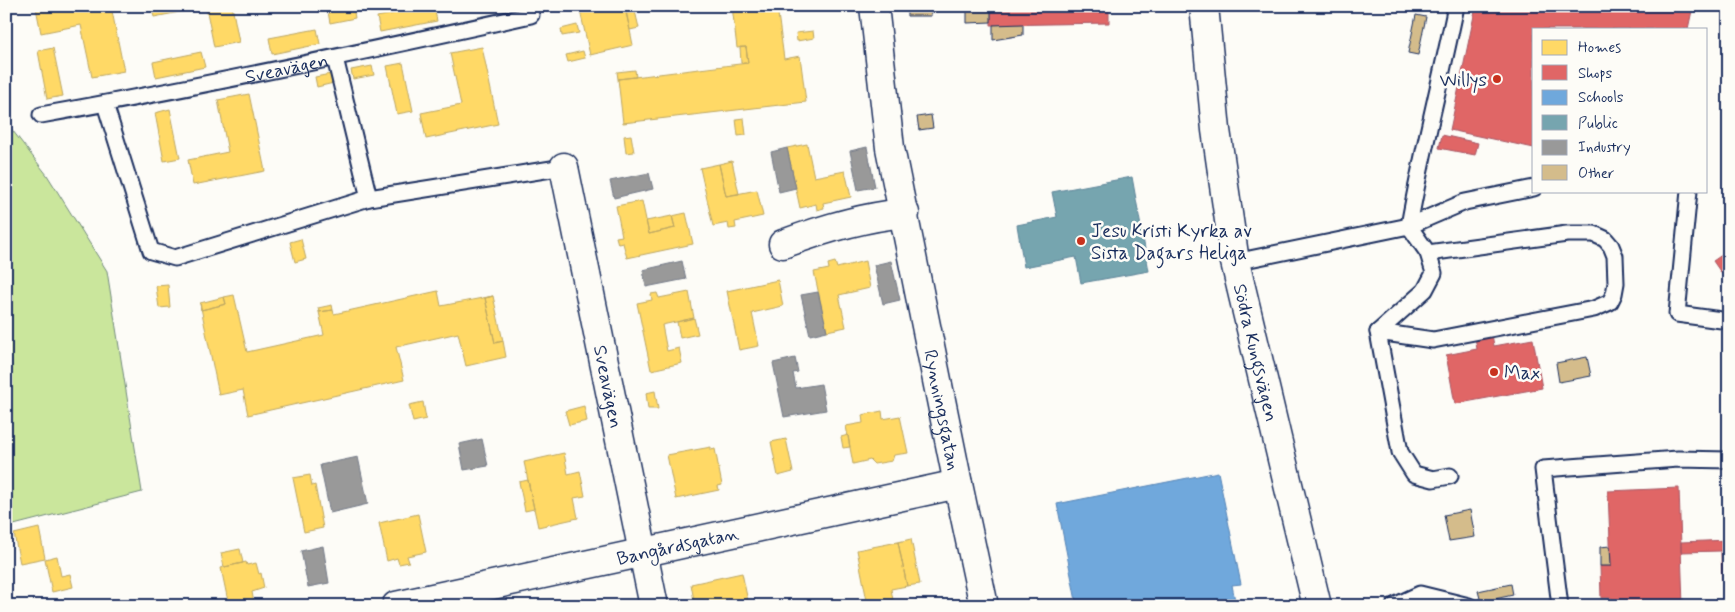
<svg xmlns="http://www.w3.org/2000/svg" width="1735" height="612" font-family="Mynerve,sans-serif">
<rect width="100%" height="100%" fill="#fdfcf7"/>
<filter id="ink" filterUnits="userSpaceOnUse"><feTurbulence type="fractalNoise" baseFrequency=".02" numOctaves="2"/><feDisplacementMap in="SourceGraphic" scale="10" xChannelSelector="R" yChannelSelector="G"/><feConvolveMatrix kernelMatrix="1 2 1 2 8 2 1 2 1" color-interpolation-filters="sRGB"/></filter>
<g filter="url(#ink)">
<path fill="#cae69c" stroke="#728a7d" d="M6,122L47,175L107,271L142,492L6,527Z"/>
<path fill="#ffd966" stroke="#bba664" d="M44,6H111L124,71L92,77L81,25L41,33L36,8Z
M151,6H232L239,42L214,47L206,7L154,17Z
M327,6H353L355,18L330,23Z
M429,6H434L437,21L380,32L377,17Z
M579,6H625L633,45L590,55Z
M732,6H777L784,59L800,56L806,102L623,123L618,79L748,63L746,47L737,48Z
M635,11L639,28L630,30L626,13Z
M577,25L579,33L562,36L561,29Z
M317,29L320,44L272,54L269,38Z
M813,31L814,38L797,41L796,33Z
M482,47L498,124L426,139L421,113L461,105L450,53Z
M740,47H746L748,63H741Z
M53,48L63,96L47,99L38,51Z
M583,51L585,58L568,62L566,55Z
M201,52L205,67L156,77L153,62Z
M403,63L413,111L397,114L387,66Z
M372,66L374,75L353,79L351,70Z
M635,70L636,77L618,79L617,72Z
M336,73L338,82L317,87L315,77Z
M249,94L265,171L193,185L188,160L228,152L218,100Z
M170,109L180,158L164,161L155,113Z
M744,118L746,135L738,136L736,119Z
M631,135L634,152L626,153L624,136Z
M807,144L814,177L845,171L851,197L823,203L824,208L817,210L816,204L800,208L787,148Z
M732,161L739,194L726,196L719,164Z
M719,164L726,196L757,190L763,216L735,222L736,228L729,229L728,223L713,226L700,168Z
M642,201L649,234L675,228L672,216L686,213L693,244L627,258L623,243L618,244L616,237L622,236L616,206Z
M672,216L675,228L649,234L646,221Z
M301,239L306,259L295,262L290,242Z
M865,261L870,288L839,295L846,327L827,331L814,272L829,269L828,264L835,262L837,268Z
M778,280L783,306L752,313L759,346L739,350L727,291Z
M168,285L170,307L159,308L156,286Z
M438,291L441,306L493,296L485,298L495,343L503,341L506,357L466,366L458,333L396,347L404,380L248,415L243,390L219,395L200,303L201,310L226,304L224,297L234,295L247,352L324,335L319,312L333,310L334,314Z
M689,292L694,318L662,325L667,351L679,348L682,363L651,370L637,303L652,300L651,294L657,293L659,298Z
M493,296L503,341L495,343L485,298Z
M224,297L226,304L201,310L200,303Z
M332,305L333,310L319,312L318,308Z
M694,318L698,334L680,338L677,322Z
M655,391L658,409H648L646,393Z
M423,402L426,419L413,422L409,405Z
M584,406L587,421L569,425L565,411Z
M882,411L883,419L900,416L908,453L894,455L892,461L874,464L870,460L853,464L846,426L863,423L862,415Z
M848,435L850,447L843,448L841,437Z
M786,439L793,472L778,476L771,442Z
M711,447V450L715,449L722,485L718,486L719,490L676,499L667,455Z
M564,453L568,474L580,471L585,496L574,498L578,518L538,527L524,462Z
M310,475L312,486L315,485L323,528L304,532L293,478Z
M528,480L534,509L525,511L519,482Z
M418,514L426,552L407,556L409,562L399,564L397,558L387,561L379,523Z
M39,528L45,558L20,563L14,534Z
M911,539L920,584L907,586L898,542Z
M898,542L907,586L891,589L893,600L868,606L857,550Z
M240,549L243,563L224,567L221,553Z
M57,556L61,576L70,574L73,587L52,592L45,559Z
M246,562L247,565L256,563L259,574L261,573L264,588L252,592L254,603L244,606H229L221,568Z
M742,573L749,606H695L691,584Z"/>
<path fill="#e06666" stroke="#a55664" d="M991,6H1109V23L991,25Z
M1476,6H1693L1688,29H1534V148L1450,130Z
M1442,135L1478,143L1475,155L1439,148Z
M1729,250V278L1724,277L1713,261Z
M1492,334L1494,346L1533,339L1542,388L1455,404L1446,355L1477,349L1475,337Z
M1679,488L1683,606H1612V598H1601L1600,566H1611L1608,491Z
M1729,540V606H1723L1721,551L1681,552V542Z"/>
<path fill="#6fa8dc" stroke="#5684b6" d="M1218,472L1241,584L1232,585L1236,606H1077L1057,504Z"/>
<path fill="#76a5af" stroke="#5b8297" d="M1132,177L1149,271L1081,283L1076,257L1024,267L1017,225L1057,217L1052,192Z"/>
<path fill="#999" stroke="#737987" d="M867,147L875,187L858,190L850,151Z
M787,148L796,188L779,192L771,152Z
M649,173L653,189L614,198L610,181Z
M682,261L686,279L646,287L643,270Z
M891,261L900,300L883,304L874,265Z
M818,292L827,331L810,335L801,295Z
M795,358L798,372L793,373L796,388L821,384L826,410L784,417L773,363Z
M482,439L488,466L464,470L459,444Z
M358,457L368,504L330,513L320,465Z
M323,546L329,583L308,587L301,551Z"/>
<path fill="#d4bc8b" stroke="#1b2f5e" d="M907,6H931V16H907Z
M967,6H991V22L967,23Z
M1416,15L1426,17L1418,55L1408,53Z
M1023,24V35L993,40V25Z
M931,115L933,128L919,130L917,117Z
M1587,357L1591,376L1559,382L1556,363Z
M1470,510L1475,537L1449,541L1444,515Z
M1610,546L1611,566H1600V547Z
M1511,584L1513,595L1481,602L1478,591Z"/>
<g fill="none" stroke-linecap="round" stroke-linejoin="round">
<g stroke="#1b2f5e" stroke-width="19">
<g id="service">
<path d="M335,58L369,198"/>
<path d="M105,104L151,251L175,258L369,198L564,167"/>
<path id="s1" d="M41,115C205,86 368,51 531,15"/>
<path d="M1689,191L1677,314L1729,321"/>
<path d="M1409,226C1422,152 1441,80 1456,6"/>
<path d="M1409,226L1465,202L1534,188"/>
<path d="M1235,262L1409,226L1428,253L1434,273L1425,290L1378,332L1400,452L1414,474L1433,479L1450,476"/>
<path d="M1378,332L1433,340L1594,309L1610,302L1614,294L1616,283L1615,256L1611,246L1605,239L1594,234H1567L1428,253"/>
<path d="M1394,606L1420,594L1469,606"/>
<path d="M1560,606L1543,469L1678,459L1729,460"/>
</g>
</g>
<g stroke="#1b2f5e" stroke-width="31">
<g id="minor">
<path id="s2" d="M874,6L890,148L958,484L984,606"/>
<path id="s3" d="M564,167L654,606"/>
<path d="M783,244C823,229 862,217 905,213"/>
<path id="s4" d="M396,606L958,484"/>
</g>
</g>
<g stroke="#1b2f5e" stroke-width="31">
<g id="secondary">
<path id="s5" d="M1204,6L1216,130L1235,262L1317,606"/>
</g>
</g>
<use href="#service" stroke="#fdfcf7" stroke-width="15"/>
<use href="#minor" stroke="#fdfcf7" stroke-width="28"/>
<use href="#secondary" stroke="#fdfcf7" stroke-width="28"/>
</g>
</g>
<g fill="#c8321e" stroke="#fdfcf7" stroke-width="2">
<circle cx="1497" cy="79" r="5"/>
<circle cx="1081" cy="241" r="5"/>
<circle cx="1494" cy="372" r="5"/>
</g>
<g text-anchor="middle" stroke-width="5" stroke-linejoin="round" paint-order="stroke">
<g font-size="19" fill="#1b2f5e" stroke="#fdfcf7">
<text dy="7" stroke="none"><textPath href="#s1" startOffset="250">Sveavägen</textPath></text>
<text dy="7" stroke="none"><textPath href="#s5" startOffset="351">Södra Kungsvägen</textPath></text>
<text dy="7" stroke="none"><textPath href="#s3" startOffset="224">Sveavägen</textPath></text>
<text dy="7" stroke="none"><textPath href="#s2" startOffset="410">Rynningsgatan</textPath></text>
<text dy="7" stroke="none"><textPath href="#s4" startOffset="288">Bangårdsgatan</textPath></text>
</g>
<g font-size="19" fill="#1b2f5e" stroke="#fdfcf7" text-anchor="start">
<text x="1487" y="86" text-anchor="end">Willys</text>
<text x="1091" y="237">Jesu Kristi Kyrka av<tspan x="1091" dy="22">Sista Dagars Heliga</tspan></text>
<text x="1504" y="379">Max</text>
</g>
</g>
<rect width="1735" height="612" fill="none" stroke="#fdfcf7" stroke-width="25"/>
<rect x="12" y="12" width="1710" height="587" fill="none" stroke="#1b2f5e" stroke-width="2" filter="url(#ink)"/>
<rect x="1532" y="28" width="175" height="165" fill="#fdfcf7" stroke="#a3aaba"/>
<rect x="1542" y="40" width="25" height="15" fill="#ffd966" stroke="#a3aaba"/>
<text x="1578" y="52" font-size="15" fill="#1b2f5e">Homes</text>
<rect x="1542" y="65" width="25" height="15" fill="#e06666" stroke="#a3aaba"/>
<text x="1578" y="78" font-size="15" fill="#1b2f5e">Shops</text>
<rect x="1542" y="90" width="25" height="15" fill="#6fa8dc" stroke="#a3aaba"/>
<text x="1578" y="102" font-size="15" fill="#1b2f5e">Schools</text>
<rect x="1542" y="115" width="25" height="15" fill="#76a5af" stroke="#a3aaba"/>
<text x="1578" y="128" font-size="15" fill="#1b2f5e">Public</text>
<rect x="1542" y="140" width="25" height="15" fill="#999999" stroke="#a3aaba"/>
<text x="1578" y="152" font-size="15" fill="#1b2f5e">Industry</text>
<rect x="1542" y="165" width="25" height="15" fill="#d4bc8b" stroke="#a3aaba"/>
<text x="1578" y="178" font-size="15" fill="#1b2f5e">Other</text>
</svg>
